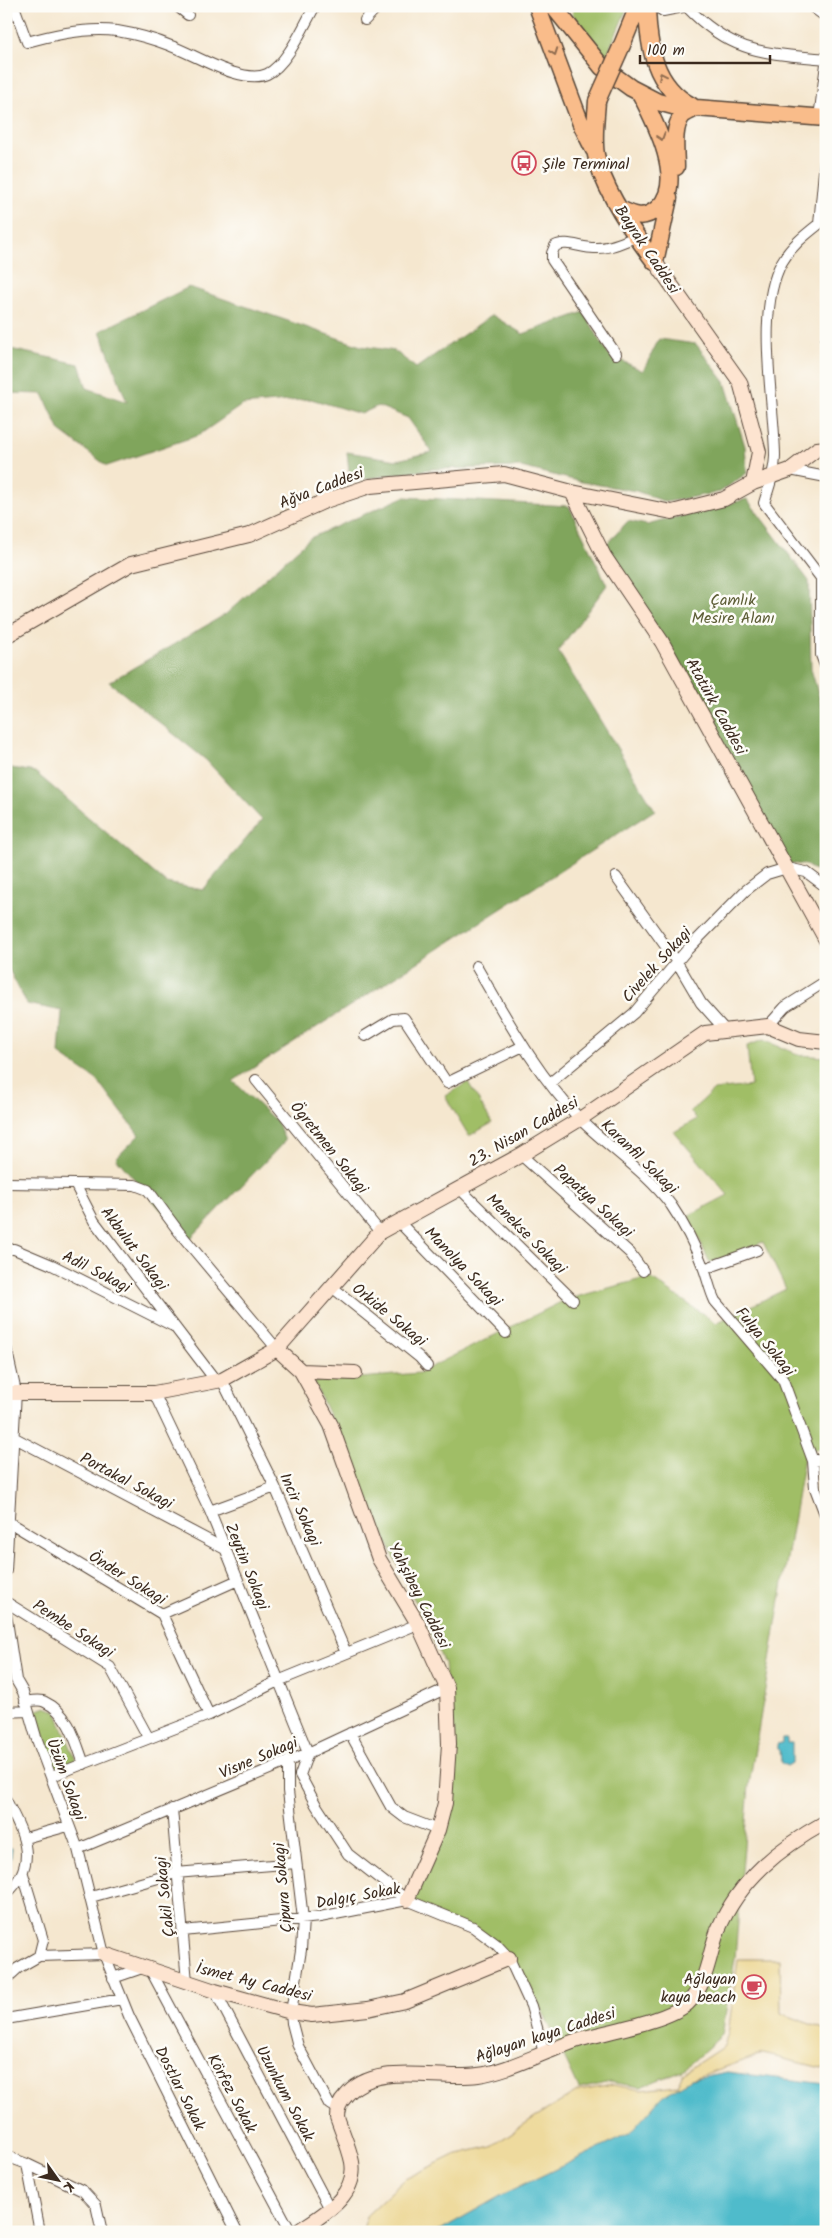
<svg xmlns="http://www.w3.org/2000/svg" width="832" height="2238" font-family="Kalam,sans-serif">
<rect width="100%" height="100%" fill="#fdfcf7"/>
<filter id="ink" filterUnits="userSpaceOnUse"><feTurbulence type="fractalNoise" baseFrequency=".02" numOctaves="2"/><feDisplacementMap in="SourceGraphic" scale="10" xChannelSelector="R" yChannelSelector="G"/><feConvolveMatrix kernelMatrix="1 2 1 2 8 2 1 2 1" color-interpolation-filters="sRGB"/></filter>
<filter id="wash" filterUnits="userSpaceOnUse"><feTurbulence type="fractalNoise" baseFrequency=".0096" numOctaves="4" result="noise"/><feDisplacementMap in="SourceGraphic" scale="20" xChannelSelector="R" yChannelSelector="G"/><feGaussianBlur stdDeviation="1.12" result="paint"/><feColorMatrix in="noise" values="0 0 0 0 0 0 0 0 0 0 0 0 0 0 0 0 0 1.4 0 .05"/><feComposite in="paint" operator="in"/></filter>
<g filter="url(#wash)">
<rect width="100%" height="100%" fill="#f5e7cf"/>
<path fill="#a0be66" stroke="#6e7442" d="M575,6H628L606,57L572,14Z
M763,1040L800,1055L826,1057V1448L805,1451L749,1785L735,1958L722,2035L683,2070L640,2087L610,2082L579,2089L545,2016L509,1958L496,1944L413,1903L454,1790L444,1663L371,1508L314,1382L419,1373L565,1300L649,1277L716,1323L786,1289L763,1242L710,1263L688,1216L728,1195L674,1132L697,1119L690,1112L714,1090L751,1086L747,1046Z
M468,1082L492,1123L469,1136L445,1096Z
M46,1707L56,1711L76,1760L53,1770L31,1713Z"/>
<path fill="#80a55b" stroke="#5e683c" d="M189,287L361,346L395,351L416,368L492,315L523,334L584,312L608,354L643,371L659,339L696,344L725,382L745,446L747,473L720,492L666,502L636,491L582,482L521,467L432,469L350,481L347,452L397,460L432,452L408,418L378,406L361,414L311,399L242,405L199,435L107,466L60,431L43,394L6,393V348L79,364L87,388L127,402L100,331Z
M404,497L569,506L607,585L558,651L655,810L233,1081L278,1123L285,1141L188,1241L116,1158L139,1135L97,1080L59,1054L62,1011L27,1004L6,964V767L35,772L166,883L203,890L262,820L206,760L109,682L226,614L310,538Z
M747,499L809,581L811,669L826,721V878L806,865L786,863L664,641L606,545L628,521L647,525Z"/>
<path fill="#eeda9e" stroke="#94825e" d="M738,1959H780L781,2013L826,2030V2069L763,2054L691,2079L629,2134L504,2194L437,2232H363L366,2216L405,2179L454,2155L492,2146L535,2117L579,2091L613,2085L641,2090L677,2086L683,2073L724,2046L728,2034Z"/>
<path fill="#50bbcb" stroke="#467274" d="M782,1738H787V1743H792V1763L787,1766L781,1763L780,1750L777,1748V1744L782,1743Z
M6,1848H12L9,1873L6,1872Z
M727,2072L826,2084V2232H437L504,2194L629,2134L663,2096L691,2079Z"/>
</g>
<g filter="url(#ink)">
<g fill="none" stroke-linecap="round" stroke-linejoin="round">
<g stroke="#574639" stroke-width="12">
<path id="street" d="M14,6L27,42C55,34 87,27 117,31C135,34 154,39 171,46C196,55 242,85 267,74C287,65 304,25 315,6
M177,6L188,15
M656,6L663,11L688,6
M811,6L826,17
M687,7C732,54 765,53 826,59
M365,20L378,6
M819,118L826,64
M826,150L819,224C805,235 791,246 782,262C755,311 774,399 775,455C775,471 769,487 764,503L821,578L826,581
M826,341V345
M616,354L552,260V253L555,246C566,240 581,248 594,248C609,249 622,242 636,237
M790,470L826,477
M821,578V655L826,668
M616,877L677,962L701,1003L726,1031
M476,966C507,1019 536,1074 580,1119C609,1148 647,1172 671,1205C684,1224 696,1248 704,1269C708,1280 710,1291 715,1301L783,1380L813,1461L815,1488L826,1517
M768,1026L785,1007L826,981
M365,1036L393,1019L404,1018L447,1083L523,1046
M256,1080L380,1232
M550,1083L634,1013L686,951L745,891L767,874L787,868L806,872L826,887
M521,1155L630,1253L643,1271
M6,1183L75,1184L94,1221L216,1381
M75,1184L135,1185L148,1190L179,1232L277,1349
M459,1188L573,1300
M399,1222L506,1333
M6,1249H14L52,1265L171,1325
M704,1269L757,1250
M332,1287L419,1357L427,1366
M6,1347L16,1392L6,1571
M222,1380L275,1487L346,1653
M154,1393L210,1511L308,1753L300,1775L316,1805L348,1854L407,1900
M15,1438L225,1549
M813,1461L826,1459
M210,1511L275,1487
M9,1522L162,1614L209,1715
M6,1602L110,1667L148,1737
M6,1614L16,1680L23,1692L36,1737L78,1849L104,1954L129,2016L237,2232
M162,1614L238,1580
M25,1702C31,1701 40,1699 45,1702C69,1713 76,1742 84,1764
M6,1712L28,1711
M350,1733L391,1807L404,1817L438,1830
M288,1761V1791L303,1919L301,1950L291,2012L292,2023L298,2046L329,2104L337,2109
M52,1776L209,1715L278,1681L418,1624
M6,1800C24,1835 40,1863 6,1894
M172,1809L187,1982
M25,1838L68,1826
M78,1849L308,1753L447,1688
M91,1897L176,1873L296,1863
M183,1931L320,1917L407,1900L473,1927L496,1944L509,1958L531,2006L544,2053
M39,1956L104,1954
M150,1969L291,2232
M113,1978L145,1967
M6,1979L18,1968L39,1956L43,1940L23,1874
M215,1991L330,2209
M6,2019L122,1999
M6,2156L27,2164L40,2232
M27,2164L83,2191L96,2205L102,2232"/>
</g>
<g stroke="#574639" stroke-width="16">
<path id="secondary" d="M655,262L740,382L759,452L753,483
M572,492L604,556L662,642L826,940
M6,636L131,564L249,535L325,501L370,486L504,474L572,492L672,512L724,499L753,483L790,470L817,449L826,448
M277,1349L380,1232L521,1155L580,1119L705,1033L768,1026L799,1039L826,1042
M301,1371L331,1425L379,1559L418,1624L447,1688L449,1744L445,1803L438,1830L407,1900
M6,1393H154L222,1380L277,1349L301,1371L355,1373
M104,1954L215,1991L291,2012L312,2015L368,2009L405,2001L509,1958
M297,2232C320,2216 358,2197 352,2162C349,2147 342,2132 337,2117C337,2109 339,2103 345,2097C374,2060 436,2081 478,2075C500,2072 522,2062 542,2054C555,2049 568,2043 581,2039C609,2031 668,2021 688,2003C707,1985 709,1953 718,1930C740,1879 779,1848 826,1822"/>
</g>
<g stroke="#574639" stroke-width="19">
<path id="primary" d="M537,6L581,124L594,150
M553,6L602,67L631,88L658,102L673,106L696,108L826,118
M647,6C648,46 654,86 692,106
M622,45L638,6
M597,101C596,118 593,137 596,155C603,189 634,234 655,262
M676,167C676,152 672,129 682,116C685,113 692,110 696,108
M620,209C635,216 644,220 658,208C687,182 654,120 640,93
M655,262L669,198"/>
</g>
<use href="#street" stroke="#fff" stroke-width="10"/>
<use href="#secondary" stroke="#fde4d0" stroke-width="14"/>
<use href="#primary" stroke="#f9bc8a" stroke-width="16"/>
<g stroke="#574639" stroke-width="19" stroke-linecap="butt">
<path id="primary-bridge" d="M597,101L622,45"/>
</g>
<use href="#primary-bridge" stroke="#f9bc8a" stroke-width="16"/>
</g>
<defs><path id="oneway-chevron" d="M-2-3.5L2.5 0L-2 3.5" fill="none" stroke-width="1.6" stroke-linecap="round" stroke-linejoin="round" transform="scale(1.25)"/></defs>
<g stroke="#906c4f">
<use href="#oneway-chevron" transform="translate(554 52) rotate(70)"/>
<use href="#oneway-chevron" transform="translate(662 76) rotate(-116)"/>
<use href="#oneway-chevron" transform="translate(661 137) rotate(72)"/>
</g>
</g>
<defs>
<g id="bus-ring" transform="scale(1.25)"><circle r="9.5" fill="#fdfcf7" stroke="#d1495b" stroke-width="1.5"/><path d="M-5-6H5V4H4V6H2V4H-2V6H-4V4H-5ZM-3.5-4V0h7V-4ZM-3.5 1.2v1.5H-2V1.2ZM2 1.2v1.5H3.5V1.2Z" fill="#d1495b"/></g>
<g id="cafe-ring" transform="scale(1.25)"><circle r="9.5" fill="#fdfcf7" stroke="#d1495b" stroke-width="1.5"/><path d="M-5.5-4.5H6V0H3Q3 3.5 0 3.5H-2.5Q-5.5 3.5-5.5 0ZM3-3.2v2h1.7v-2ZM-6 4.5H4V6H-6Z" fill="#d1495b"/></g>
</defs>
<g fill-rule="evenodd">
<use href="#bus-ring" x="524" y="163"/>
<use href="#cafe-ring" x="754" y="1987"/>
</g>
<g text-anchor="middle" stroke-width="5" stroke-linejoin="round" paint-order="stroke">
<g font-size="16" fill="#3b2a1e" stroke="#fdfcf7" text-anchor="start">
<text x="542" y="169">Şile Terminal</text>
<text x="736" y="1984" text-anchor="end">Ağlayan<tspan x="736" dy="18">kaya beach</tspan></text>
</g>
<g font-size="16" fill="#3b2a1e" stroke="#fdfcf7">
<text transform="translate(648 249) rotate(56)" y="6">Bayrak Caddesi</text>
<text transform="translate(321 487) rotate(-21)" y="6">Ağva Caddesi</text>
<text transform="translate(717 706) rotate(61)" y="6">Atatürk Caddesi</text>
<text transform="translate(656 964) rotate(-48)" y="6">Civelek Sokagi</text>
<text transform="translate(523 1131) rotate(-30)" y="6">23. Nisan Caddesi</text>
<text transform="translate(330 1147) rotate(51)" y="6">Ögretmen Sokagi</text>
<text transform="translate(640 1156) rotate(44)" y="6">Karanfil Sokagi</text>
<text transform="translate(594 1200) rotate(42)" y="6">Papatya Sokagi</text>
<text transform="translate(527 1233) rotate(45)" y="6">Menekse Sokagi</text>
<text transform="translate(135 1248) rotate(53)" y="6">Akbulut Sokagi</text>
<text transform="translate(464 1266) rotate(46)" y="6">Manolya Sokagi</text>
<text transform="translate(97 1271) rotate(27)" y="6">Adil Sokagi</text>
<text transform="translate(390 1314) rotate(39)" y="6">Orkide Sokagi</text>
<text transform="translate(766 1341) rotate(51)" y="6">Fulya Sokagi</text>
<text transform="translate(127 1480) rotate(28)" y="6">Portakal Sokagi</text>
<text transform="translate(301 1509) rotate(66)" y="6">Incir Sokagi</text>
<text transform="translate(248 1566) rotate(68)" y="6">Zeytin Sokagi</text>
<text transform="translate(128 1577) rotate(32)" y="6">Önder Sokagi</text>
<text transform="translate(420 1595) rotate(63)" y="6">Yahşibey Caddesi</text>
<text transform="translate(74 1628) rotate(33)" y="6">Pembe Sokagi</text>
<text transform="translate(258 1757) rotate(-23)" y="6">Visne Sokagi</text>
<text transform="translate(67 1779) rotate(70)" y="6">Üzüm Sokagi</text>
<text transform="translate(282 1888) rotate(-95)" y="6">Çipura Sokagi</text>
<text transform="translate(358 1895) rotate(-10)" y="6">Dalgıç Sokak</text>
<text transform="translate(164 1897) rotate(-96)" y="6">Çakil Sokagi</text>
<text transform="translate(254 1981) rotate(14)" y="6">İsmet Ay Caddesi</text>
<text transform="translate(545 2034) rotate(-18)" y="6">Ağlayan kaya Caddesi</text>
<text transform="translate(181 2088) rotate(63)" y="6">Dostlar Sokak</text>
<text transform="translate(233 2093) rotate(62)" y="6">Körfez Sokak</text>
<text transform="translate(286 2093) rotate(62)" y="6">Uzunkum Sokak</text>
</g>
<g font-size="16" fill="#5e5e37" stroke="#fdfcf7">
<text x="733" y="605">Çamlık<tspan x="733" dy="18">Mesire Alanı</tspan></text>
</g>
</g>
<rect width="832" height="2238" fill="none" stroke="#fdfcf7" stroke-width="25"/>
<g transform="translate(58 2180) rotate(123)" stroke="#fdfcf7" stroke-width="4" paint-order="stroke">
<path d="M0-4L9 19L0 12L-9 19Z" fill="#3b2a1e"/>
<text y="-8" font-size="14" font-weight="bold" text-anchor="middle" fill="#3b2a1e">K</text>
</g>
<path d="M640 55v8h130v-8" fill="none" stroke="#3b2a1e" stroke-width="2.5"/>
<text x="647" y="55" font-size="15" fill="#3b2a1e" stroke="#fdfcf7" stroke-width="4" paint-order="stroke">100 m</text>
</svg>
